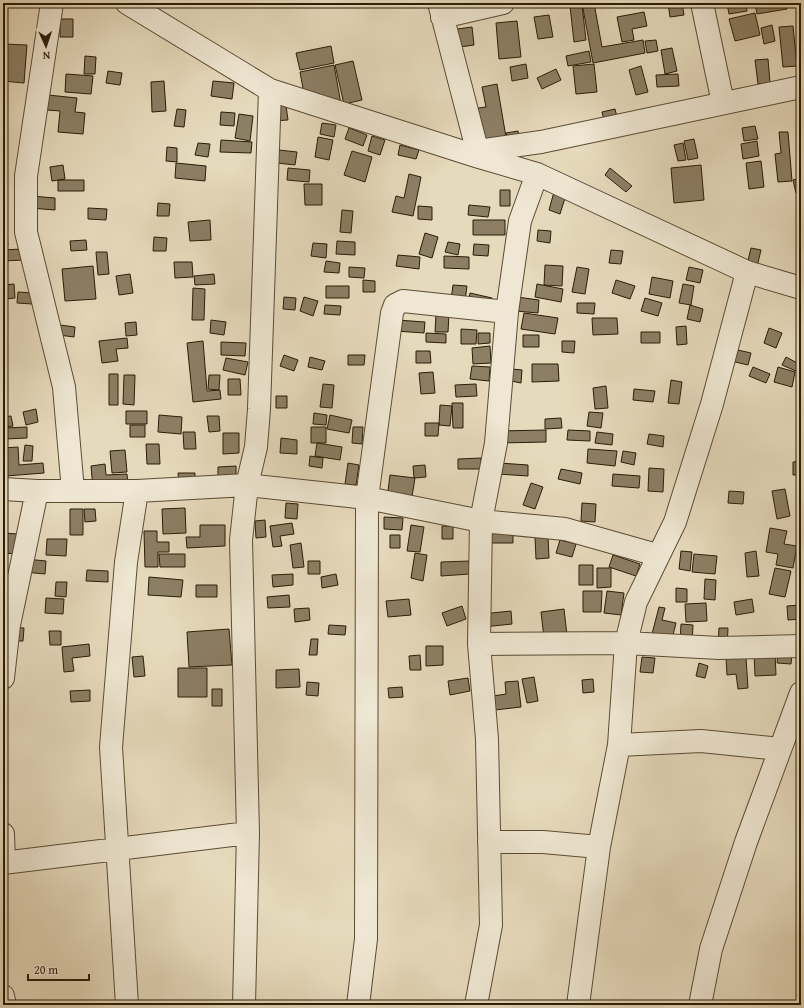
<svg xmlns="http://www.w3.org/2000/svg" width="804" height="1008" font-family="'Gentium Book Plus',serif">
<rect width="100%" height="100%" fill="#e6dabc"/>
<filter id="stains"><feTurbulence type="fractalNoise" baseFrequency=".005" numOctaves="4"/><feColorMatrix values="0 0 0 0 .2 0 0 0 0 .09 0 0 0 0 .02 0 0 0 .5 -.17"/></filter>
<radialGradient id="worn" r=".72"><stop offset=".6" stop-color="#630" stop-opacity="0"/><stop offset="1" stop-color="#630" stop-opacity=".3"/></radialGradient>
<path fill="#8c7f65" stroke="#2b1c07" d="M582,3H594L602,47L643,40L645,53L593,63Z
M668,3H682L684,15L670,17Z
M735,3H746L747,11L729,14L727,4Z
M755,3H786L787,9L757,14Z
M788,3H801V5L789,7Z
M582,5L586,40L574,42L570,6Z
M644,12L647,26L632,29L634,40L622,42L617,17Z
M755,13L760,35L735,41L729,19Z
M549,15L553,37L538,39L534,17Z
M60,19H73V37H60Z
M517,21L521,57L499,59L496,23Z
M772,25L775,41L764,44L761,28Z
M793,26L797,66L783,67L779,27Z
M472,27L474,45L453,48L450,30Z
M656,40L658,51L647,53L645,41Z
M3,44L27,45L24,83L3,81Z
M331,46L334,63L300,70L296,53Z
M672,48L677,71L665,74L661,50Z
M589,51L591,62L568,66L566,56Z
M85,56L96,57L95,74H84Z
M768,59L770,83L758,84L755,60Z
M353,61L362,100L344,104L335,65Z
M526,64L528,78L512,81L510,67Z
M594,64L597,92L576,94L573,66Z
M334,65L341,104L307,110L300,72Z
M641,66L648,92L636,95L629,70Z
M556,69L561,80L542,89L537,78Z
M108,71L122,73L120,85L106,83Z
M66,74L93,76L91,94L65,92Z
M678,74L679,86L657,87L656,75Z
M164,81L166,111L152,112L151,82Z
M213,81L234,83L232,99L211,96Z
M497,84L506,137L476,142L471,109L486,107L482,87Z
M48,95L77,98L75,112L85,113L83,134L58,132L60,111L47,110Z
M285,98L288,120L272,121L270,99Z
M177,109L186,110L184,127L174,126Z
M615,109L618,121L605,124L602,112Z
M221,112L235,113L234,126L220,125Z
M239,114L253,116L250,141L235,138Z
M322,123L336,125L334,137L320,134Z
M755,126L758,139L744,141L742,128Z
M349,128L367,135L363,146L345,139Z
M518,131L521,143L509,145L506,133Z
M779,132H788L792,181L778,182L775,154L781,153Z
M372,136L385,140L380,155L368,151Z
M318,137L333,140L329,160L315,157Z
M694,139L698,158L688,160L684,141Z
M221,140L252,142L251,153L220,152Z
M757,141L759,156L743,159L741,144Z
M198,143L210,144L208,157L195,155Z
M683,143L686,160L678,161L674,145Z
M400,145L419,150L416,159L398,155Z
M167,147L177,148V162L166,161Z
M279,150L297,152L295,165L277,163Z
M352,151L372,157L365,182L344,175Z
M761,161L764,187L749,189L746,163Z
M176,163L206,166L205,181L175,178Z
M63,165L65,179L52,181L50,167Z
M701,165L704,200L674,203L671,168Z
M288,168L310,170L309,182L287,180Z
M610,168L632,186L626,192L605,175Z
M409,174L421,177L413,216L392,212L396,196L404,198Z
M801,178V191L796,193L793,180Z
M58,180H84V191H58Z
M304,184H322V205H305Z
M500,190H510V206H500Z
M554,192L566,195L560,214L549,210Z
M31,196L55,198V210L30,208Z
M158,203L170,204L169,216H157Z
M469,205L490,207L488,217L468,215Z
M418,206L432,207V220L418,219Z
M88,208L107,209L106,220L88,219Z
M342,210L353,211L351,233L340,232Z
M210,220L211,240L190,241L188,222Z
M473,220H505V235H473Z
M538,230L551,231L550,243L537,241Z
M425,233L438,237L432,258L419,254Z
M3,234H6L8,245L3,246Z
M154,237L167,238L166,251H153Z
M86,240L87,250L71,251L70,241Z
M337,241L355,242V255L336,254Z
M448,242L460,244L458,255L445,252Z
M313,243L327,244L326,258L311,256Z
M474,244L489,245L488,256L473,255Z
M751,248L761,250L755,275L745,273Z
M22,249L23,260L3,261V250Z
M611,250L623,251L621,264L609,263Z
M96,252H107L109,274L98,275Z
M398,255L420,257L419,269L396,266Z
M444,256L469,257V269L444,268Z
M326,261L340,263L339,273L324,272Z
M174,262H192L193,277L175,278Z
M545,265L563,266L562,286L544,285Z
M93,266L96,299L65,301L62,269Z
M349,267L365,268L364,278L349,277Z
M577,267L589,269L585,294L572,292Z
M689,267L703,270L700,283L686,280Z
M130,274L133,293L119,295L116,276Z
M214,274L215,284L195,285L194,276Z
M652,277L673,281L670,298L649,294Z
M363,280L375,281V292H363Z
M616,280L635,286L630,299L612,293Z
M14,284L15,298L5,299L4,285Z
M537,284L563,289L561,302L535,297Z
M683,284L694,286L691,305L679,303Z
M453,285L467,286L465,301L451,300Z
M326,286H349V298H326Z
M193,288L205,289L204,320H192Z
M18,292L33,293L32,304L17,303Z
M470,293L492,298L489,313L467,309Z
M284,297L296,298L295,310L283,309Z
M304,297L318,301L313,316L300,311Z
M517,297L539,300L538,313L515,311Z
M645,298L662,303L658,316L641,311Z
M577,303H595L594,314L577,313Z
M325,305L341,306L340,315L324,314Z
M690,305L703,309L700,322L687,319Z
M524,313L558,318L555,334L521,329Z
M436,314H449L448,332H435Z
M592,318H617L618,334L593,335Z
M211,320L226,322L224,335L210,333Z
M397,320L425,322L424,333L396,331Z
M136,322L137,335L126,336L125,323Z
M60,325L75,327L74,337L59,335Z
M686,326L687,344L677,345L676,327Z
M769,328L782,333L776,348L764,343Z
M461,329L477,330L476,344H461Z
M641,332H660V343H641Z
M426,333L446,334V343L426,342Z
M478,333H490V343L478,344Z
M523,335H539V347H523Z
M127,338L128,348L116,349L118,361L102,363L99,341Z
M203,341L207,391L220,390L221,399L193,402L187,343Z
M562,341H575L574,353L562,352Z
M221,342L246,343L245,356L221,355Z
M490,346L491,363L473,364L472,348Z
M729,348L751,353L748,365L727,360Z
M416,351H430L431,363H416Z
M284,355L298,360L294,371L280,366Z
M348,355H365L364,365H348Z
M310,357L325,361L322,370L308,367Z
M786,357L801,365L798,372L782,365Z
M226,358L248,362L245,375L223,370Z
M532,364H558L559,381L532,382Z
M472,366L490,367L489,381L470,379Z
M753,367L770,374L766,383L749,376Z
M778,367L795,372L792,387L774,382Z
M512,369L522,370L521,383L511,381Z
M433,372L435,393L421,394L419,373Z
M109,374H118V405H109Z
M124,375H135L134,405L123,404Z
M209,375H220L219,390L208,389Z
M228,379H240L241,395H228Z
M671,380L682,382L679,404L668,403Z
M323,384L334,385L332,408L320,407Z
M476,384L477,396L456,397L455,385Z
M606,386L608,408L595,409L593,388Z
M634,389L655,391L653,402L633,400Z
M276,396H287V408H276Z
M452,403H463V428H453Z
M440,405L452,406L450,426L439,425Z
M36,409L38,422L26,425L23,412Z
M126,411H147V424H126Z
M589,412L603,413L601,428L587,426Z
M314,413L327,415L326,425L313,424Z
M159,415L182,417L181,434L158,432Z
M330,415L352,420L349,433L327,429Z
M11,416L13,426L3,427V417Z
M207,416H219L220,431L209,432Z
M561,418L562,428L545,429V419Z
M425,423H439L438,436H425Z
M130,425H145V437H130Z
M27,427V438L4,439V428Z
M311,427H326V443H311Z
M353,427H363L362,444L352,443Z
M546,430V442L499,443V431Z
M568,430L590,431V441L567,440Z
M183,432H195L196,449H184Z
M597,432L613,434L612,445L595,443Z
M223,433H239V453L223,454Z
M649,434L664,436L663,447L647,444Z
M281,438L297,440V454L280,453Z
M317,443L342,447L340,460L315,456Z
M146,444H159L160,464H147Z
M25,445L33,446L32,461H23Z
M18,447L19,465L43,463L44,473L6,476L3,448Z
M588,449L617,451L615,466L587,463Z
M125,450L127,472L112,473L110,451Z
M623,451L636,453L634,465L621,462Z
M310,456L323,458L322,468L309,466Z
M481,458V469H458V459Z
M801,461V475H793V462Z
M348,463L359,465L356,485L345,484Z
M499,463L528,465V476L498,474Z
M105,464L106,475L127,474L128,485L93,488L91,466Z
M425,465L426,477L414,478L413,466Z
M236,466V480L218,481V467Z
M649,468L664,469L663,492L648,491Z
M561,469L582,473L580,484L558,479Z
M178,473H195V484H179Z
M613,474L640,476L639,488L612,486Z
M390,475L415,478L410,509L386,506Z
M531,483L543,487L535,509L523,505Z
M785,489L790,516L777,519L772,491Z
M729,491L744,492L743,504L728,503Z
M286,503L298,504L297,519L285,518Z
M582,503L596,504L595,522L581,521Z
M185,508L186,533L163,534L162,509Z
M70,509H83V535H70Z
M84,509H95L96,521L85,522Z
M384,517L403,518L402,530L384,529Z
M265,520L266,537L256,538L255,521Z
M292,523L294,534L280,536L282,546L273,547L270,526Z
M200,525H225V546L187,548L186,537H200Z
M411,525L424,527L420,552L407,551Z
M442,526H453V539H442Z
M770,528L787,531L784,544L797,546L793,568L776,565L778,554L766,552Z
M144,531H157V542H169V552H158V567H145Z
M3,533L18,534L17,554L3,553Z
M490,533H513V543H490Z
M390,535H400V548H390Z
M548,536L549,558L536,559L535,537Z
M47,539H67L66,556L46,555Z
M560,540L576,544L572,557L556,553Z
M301,543L304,567L293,568L290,545Z
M681,551L692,552L690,571L679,569Z
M756,551L759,576L747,577L745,553Z
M415,553L427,555L423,581L411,578Z
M159,554H185V567H160Z
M694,554L717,556L715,574L692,572Z
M613,555L640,564L636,576L609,567Z
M26,559L46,561L45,574L24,572Z
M308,561H320V574H308Z
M469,561L470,574L441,576V562Z
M579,565H593V585H579Z
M597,568H611V587L597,588Z
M775,568L791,571L785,597L769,594Z
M87,570L108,571V582L86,581Z
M293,574V585L273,587L272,575Z
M336,574L338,585L322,588L321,577Z
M149,577L183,580L181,597L148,595Z
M705,579L716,580L715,600L704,599Z
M56,582H67L66,597L55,596Z
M196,585H217V597H196Z
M676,588L687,589V602H676Z
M583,591H602L601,612H583Z
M607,591L624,593L621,615L604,613Z
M289,595L290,607L268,608L267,597Z
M46,598L64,599L63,614L45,613Z
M409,599L411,615L388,617L386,601Z
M752,599L754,612L736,615L734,602Z
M706,603L707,621L686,622L685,604Z
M801,605V619L788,620L787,606Z
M462,606L466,619L447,626L442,613Z
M659,607L665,608L662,620L676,623L672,639L652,634Z
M309,608L310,620L295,622L294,609Z
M564,609L567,635L544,638L541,612Z
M511,611L512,624L483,627L482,614Z
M681,624L693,625L692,645L680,644Z
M329,625L346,626L345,635L328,634Z
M12,627L24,628L23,641H11Z
M719,628H728L727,649H718Z
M229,629L232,665L189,667L187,632Z
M49,631H61V645H50Z
M311,639H318L317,655H309Z
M89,644L90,656L72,658L74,671L64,672L62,647Z
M426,646H443V665L426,666Z
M754,653H775L776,675L755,676Z
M778,653L792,654L791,664L777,663Z
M420,655L421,670H410L409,656Z
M143,656L145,676L134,677L132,657Z
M642,657L655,658L653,673L640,672Z
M746,657L748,688L738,689L736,674L727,675L726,658Z
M699,663L708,666L705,678L696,676Z
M178,668H207V697H178Z
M299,669L300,687L276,688V670Z
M534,677L538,701L527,703L522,679Z
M468,678L470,691L450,695L448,681Z
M593,679L594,692L583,693L582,680Z
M518,681L521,707L495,710L493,696L506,694L505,682Z
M307,682L319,683L318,696L306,695Z
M402,687L403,697L389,698L388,688Z
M212,689H222V706H212Z
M90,690V701L71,702L70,691Z"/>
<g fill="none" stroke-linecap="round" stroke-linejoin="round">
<g stroke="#5a4c34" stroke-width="24">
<path id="minor" d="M52,3L26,176V232L64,387L73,491
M127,3L270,90
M439,3L479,157
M702,3L723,103
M442,17L503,3
M478,151L541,142L801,87
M3,489L37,491H137L247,485L367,498L481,521L565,529L657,555
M479,644L626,643L719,648L801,646
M3,678L9,625L37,491
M619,745L701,741L780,749
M3,834L4,863
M489,842H543L599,847
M3,863L248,833
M3,996L5,1005
M127,1005L111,747L126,562L137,491
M244,1005L248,833L241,540L247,485L256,447L259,409L270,90L479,157L537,174L747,272L801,288
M358,1005L366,939L367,498L392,313L395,305L403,301L507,312L520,221L537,174
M476,1005L491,925L487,739L479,644L481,521L496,443L507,312
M578,1005L599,847L619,745L626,643L636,602L675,522L712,404L747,272
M700,1005L711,949L746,842L801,693"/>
</g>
<use href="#minor" stroke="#efe7d3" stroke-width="22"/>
</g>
<rect width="804" height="1008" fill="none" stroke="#e6dabc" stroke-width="16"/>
<rect x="4" y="4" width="796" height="1000" fill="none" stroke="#2b1c07" stroke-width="2"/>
<rect x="8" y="8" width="788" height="992" fill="none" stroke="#2b1c07"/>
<g transform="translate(46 46) rotate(177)" stroke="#efe7d3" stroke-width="3" paint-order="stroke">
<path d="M0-3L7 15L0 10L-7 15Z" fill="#2b1c07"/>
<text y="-6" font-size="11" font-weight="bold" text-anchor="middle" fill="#2b1c07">N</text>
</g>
<path d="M28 974v6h61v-6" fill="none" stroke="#2b1c07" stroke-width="2"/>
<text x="34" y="974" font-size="12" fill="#2b1c07" stroke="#efe7d3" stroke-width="3" paint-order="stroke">20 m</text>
<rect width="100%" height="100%" filter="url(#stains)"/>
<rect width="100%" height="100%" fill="url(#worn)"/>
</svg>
